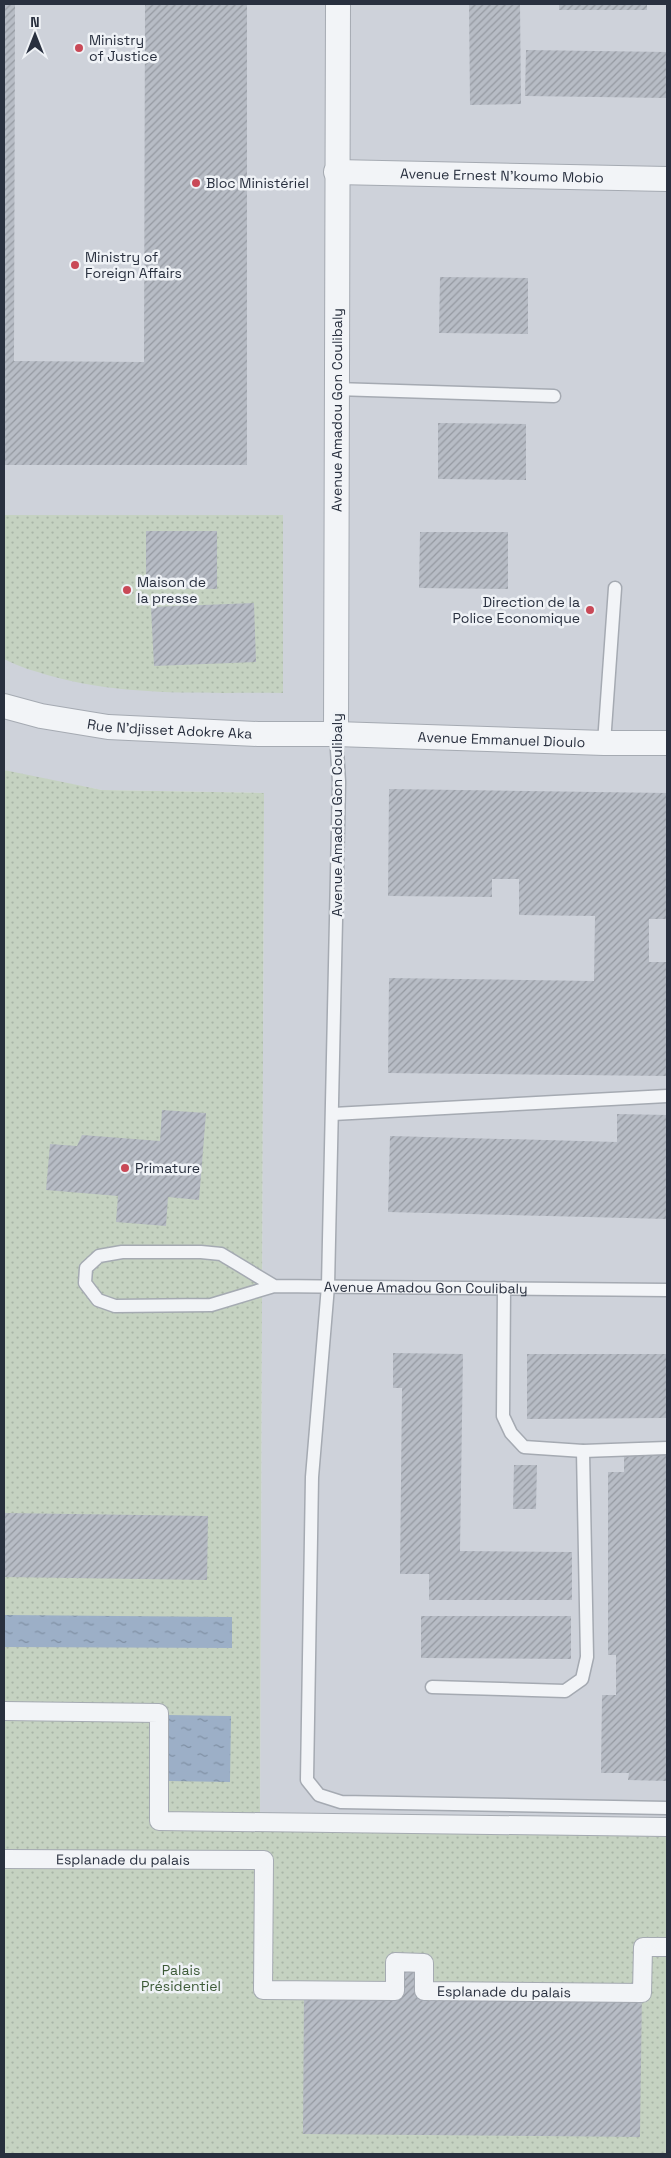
<svg xmlns="http://www.w3.org/2000/svg" width="671" height="2158" font-family="'Space Grotesk',sans-serif">
<defs>
<pattern id="garden-dots" width="8" height="8" patternUnits="userSpaceOnUse" patternTransform="scale(1.25)"><rect width="8" height="8" fill="#c5d2c1"/><path d="M2 2h.1M6 6h.1" fill="none" stroke="#a9b5a7" stroke-width="1.8" stroke-linecap="round"/></pattern>
<pattern id="water-ripples" width="26" height="14" patternUnits="userSpaceOnUse" patternTransform="scale(1.25)"><rect width="26" height="14" fill="#9cafc7"/><path d="M2 4q2-2 4 0t4 0M15 11q2-2 4 0t4 0" fill="none" stroke="#7f8fa3"/></pattern>
<pattern id="building-hatch" width="6" height="6" patternUnits="userSpaceOnUse" patternTransform="scale(1.25)"><rect width="6" height="6" fill="#b7bcc5"/><path d="M-1 1l2-2M0 6l6-6M5 7l2-2" fill="none" stroke="#9599a1"/></pattern>
</defs>
<rect width="100%" height="100%" fill="#e0e3e8"/>
<path fill="#ced2da" d="M4,4H667V1827L260,1821L264,793L102,790L17,774L4,770Z"/>
<path fill="url(#garden-dots)" d="M4,515H283V693C206,692 126,697 51,676C34,671 19,667 4,659Z
M4,770L102,790L264,793L260,1820L667,1827V2154H4Z"/>
<path fill="url(#water-ripples)" d="M4,1615L232,1617V1648L4,1647Z
M168,1715L231,1716L230,1782L168,1781Z"/>
<path fill="url(#building-hatch)" d="M4,4H15L14,361L144,362L145,4H247V465H4Z
M469,4H520L521,104L470,105Z
M559,4H647V10H559Z
M526,50L667,52V98L525,96Z
M440,277L528,278V334L439,333Z
M438,423L526,424V480L438,479Z
M146,531H217V589L146,588Z
M420,532H508V589L419,588Z
M254,603L256,662L154,666L151,607Z
M389,789L667,793V919H649V962H667V1076L388,1073L389,978L594,981L595,916L519,915V879H492V897L388,896Z
M162,1110L206,1113L199,1200L168,1197L166,1226L116,1222L118,1196L46,1190L50,1144L77,1146L82,1135L160,1141Z
M617,1114L667,1115V1219L388,1212L390,1136L617,1142Z
M393,1353L463,1354L460,1551L572,1552V1600H429V1574H400L402,1388H393Z
M527,1354H667V1418L527,1419Z
M624,1454H667V1781L628,1780L629,1773H601L602,1695H616V1655H608V1472H624Z
M514,1465H537L536,1509H513Z
M4,1513L208,1516L207,1580L4,1577Z
M421,1616H571V1659L421,1658Z
M395,1962L424,1963V1991L642,1993L640,2137L303,2134L304,1990L395,1991Z"/>
<g fill="none" stroke-linecap="round" stroke-linejoin="round">
<g stroke="#a5aab2" stroke-width="15">
<g id="service">
<path d="M336,389L554,396"/>
<path d="M336,734L339,782L328,1286L312,1477L307,1780L319,1795L341,1802L667,1808"/>
<path d="M604,743L615,588"/>
<path d="M333,1114L667,1096"/>
<path id="s1" d="M274,1286L221,1254L201,1252H122L99,1256L86,1268L85,1283L98,1300L115,1306L211,1305L274,1286L667,1290"/>
<path d="M504,1288L503,1416L511,1433L524,1447L583,1451L667,1448"/>
<path d="M432,1687L565,1691L582,1679L587,1657L583,1451"/>
</g>
</g>
<g stroke="#a5aab2" stroke-width="20">
<g id="pedestrian">
<path d="M4,1711L159,1713V1821L667,1827"/>
<path id="s2" d="M4,1859L264,1860L263,1990L395,1991V1962L424,1963V1991L642,1993L643,1947H667"/>
</g>
</g>
<g stroke="#a5aab2" stroke-width="26">
<g id="minor">
<path id="s3" d="M336,172L667,179"/>
<path id="s4" d="M4,706L41,716L108,727L258,734H336L604,743H667"/>
<path id="s5" d="M336,734L338,4"/>
</g>
</g>
<use href="#service" stroke="#f2f4f7" stroke-width="12"/>
<use href="#pedestrian" stroke="#f2f4f7" stroke-width="18"/>
<use href="#minor" stroke="#f2f4f7" stroke-width="24"/>
</g>
<g fill="#c94957" stroke="#eff2f6" stroke-width="2">
<circle cx="79" cy="48" r="5"/>
<circle cx="196" cy="183" r="5"/>
<circle cx="75" cy="265" r="5"/>
<circle cx="127" cy="590" r="5"/>
<circle cx="590" cy="610" r="5"/>
<circle cx="125" cy="1168" r="5"/>
</g>
<g text-anchor="middle" stroke-width="5" stroke-linejoin="round" paint-order="stroke">
<g font-size="14" fill="#29303f" stroke="#eff2f6" text-anchor="start">
<text x="89" y="45">Ministry<tspan x="89" dy="16">of Justice</tspan></text>
<text x="206" y="188">Bloc Ministériel</text>
<text x="85" y="262">Ministry of<tspan x="85" dy="16">Foreign Affairs</tspan></text>
<text x="137" y="587">Maison de<tspan x="137" dy="16">la presse</tspan></text>
<text x="580" y="607" text-anchor="end">Direction de la<tspan x="580" dy="16">Police Economique</tspan></text>
<text x="135" y="1173">Primature</text>
</g>
<g font-size="14" fill="#29303f" stroke="#eff2f6">
<text dy="5" stroke="none"><textPath href="#s3" startOffset="166">Avenue Ernest N'koumo Mobio</textPath></text>
<text dy="5" stroke="none"><textPath href="#s5" startOffset="324">Avenue Amadou Gon Coulibaly</textPath></text>
<text dy="5" stroke="none"><textPath href="#s4" startOffset="168">Rue N'djisset Adokre Aka</textPath></text>
<text dy="5" stroke="none"><textPath href="#s4" startOffset="500">Avenue Emmanuel Dioulo</textPath></text>
<text transform="translate(337 815) rotate(-90)" y="5">Avenue Amadou Gon Coulibaly</text>
<text dy="5" stroke="none"><textPath href="#s1" startOffset="570">Avenue Amadou Gon Coulibaly</textPath></text>
<text dy="5" stroke="none"><textPath href="#s2" startOffset="119">Esplanade du palais</textPath></text>
<text dy="5" stroke="none"><textPath href="#s2" startOffset="688">Esplanade du palais</textPath></text>
</g>
<g font-size="14" fill="#3c5a37" stroke="#eff2f6">
<text x="181" y="1975">Palais<tspan x="181" dy="16">Présidentiel</tspan></text>
</g>
</g>
<rect width="671" height="2158" fill="none" stroke="#29303f" stroke-width="10"/>
<g transform="translate(35 35)" stroke="#eff2f6" stroke-width="4" paint-order="stroke">
<path d="M0-4L9 19L0 12L-9 19Z" fill="#29303f"/>
<text y="-8" font-size="14" font-weight="bold" text-anchor="middle" fill="#29303f">N</text>
</g>
</svg>
